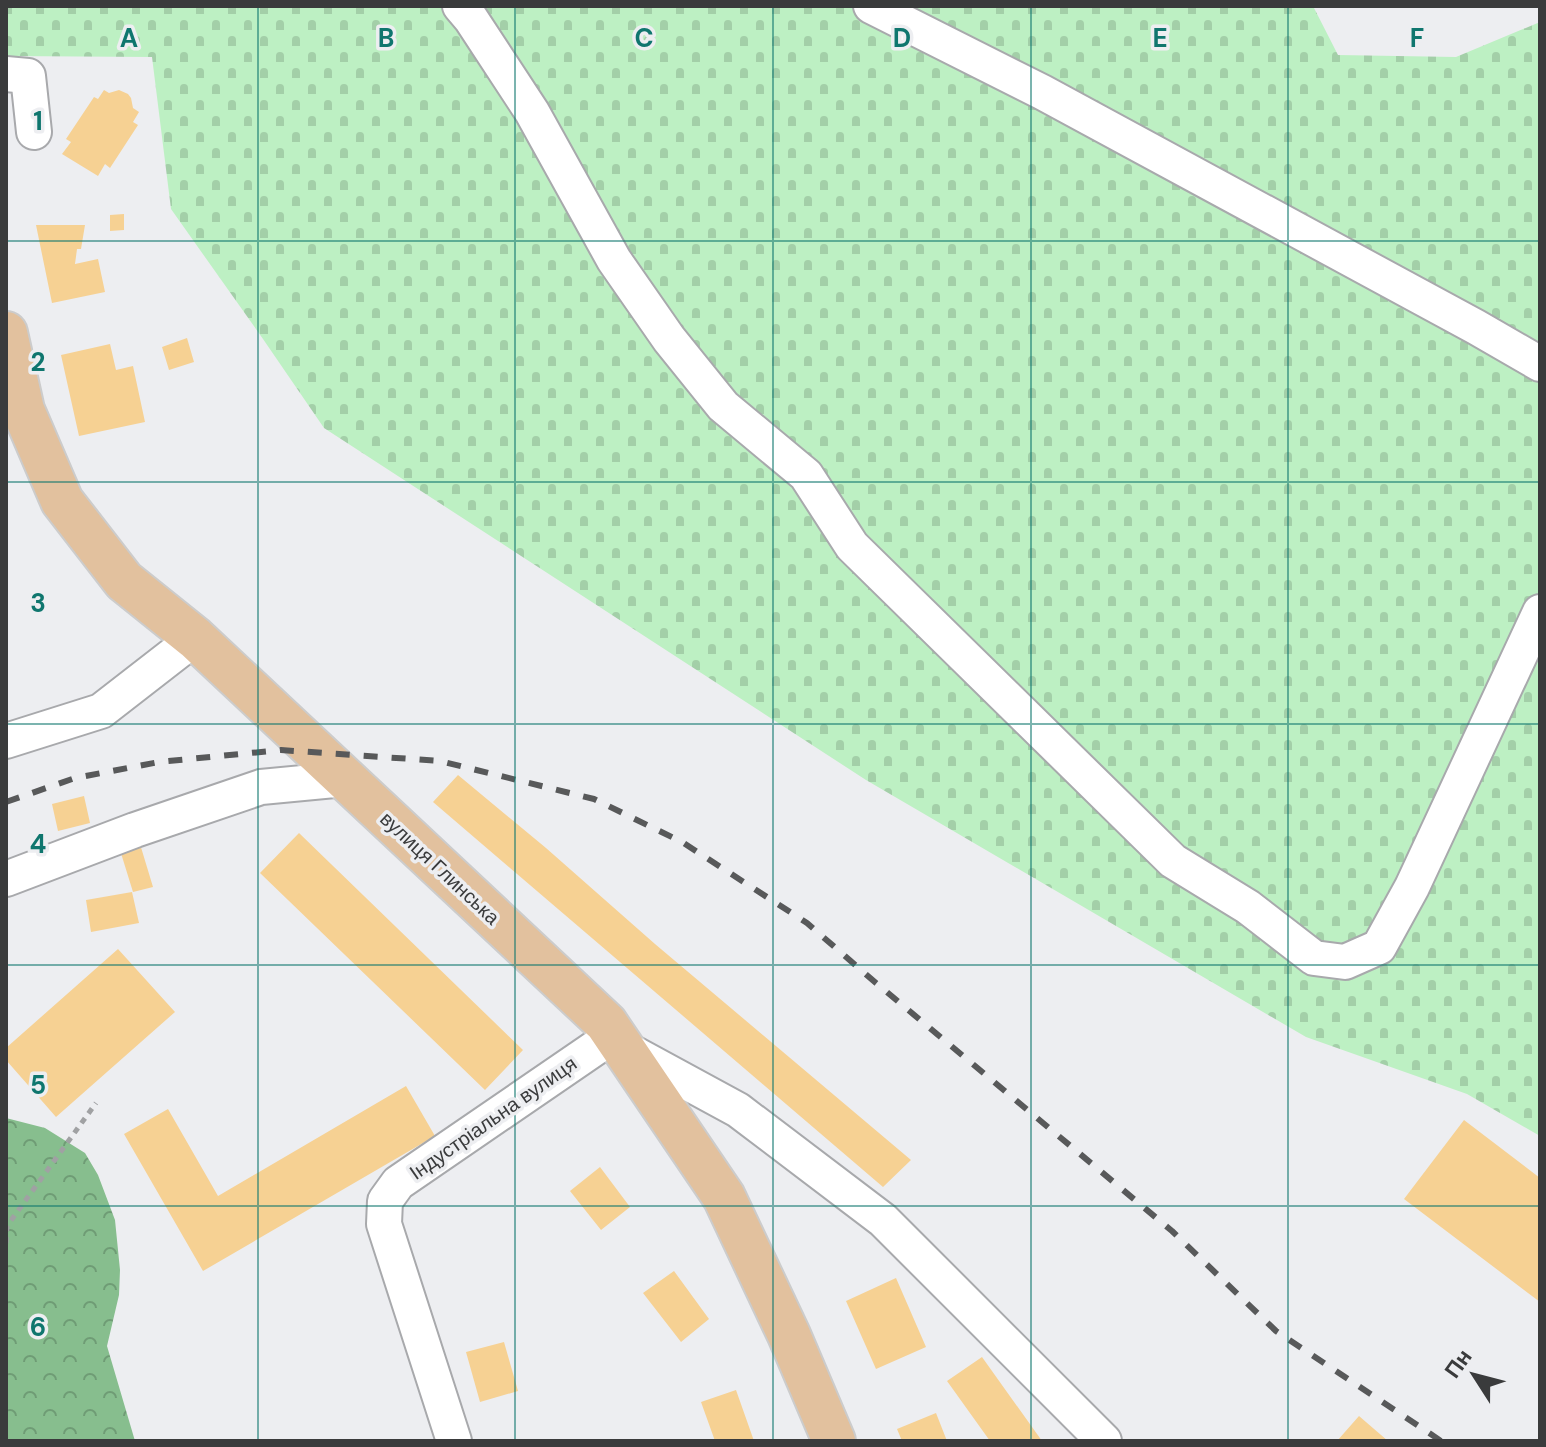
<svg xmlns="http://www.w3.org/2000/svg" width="1546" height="1447" font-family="'DM Sans',sans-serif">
<defs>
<pattern id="forest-crowns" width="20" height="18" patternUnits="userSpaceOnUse" patternTransform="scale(2)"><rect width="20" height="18" fill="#87be8e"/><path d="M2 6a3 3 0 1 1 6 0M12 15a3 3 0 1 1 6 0" fill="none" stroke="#6f9c75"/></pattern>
<pattern id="cemetery-stones" width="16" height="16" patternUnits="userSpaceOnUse" patternTransform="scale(2)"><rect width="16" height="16" fill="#bdf0c3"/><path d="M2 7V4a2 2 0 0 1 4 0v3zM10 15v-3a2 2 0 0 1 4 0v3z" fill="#a3cfa8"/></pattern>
</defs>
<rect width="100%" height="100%" fill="#edeef1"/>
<path fill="url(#forest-crowns)" d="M6,1118L45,1128L85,1153L98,1175L115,1220L120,1270L119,1295L107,1346L135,1441H6Z"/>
<path fill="url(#cemetery-stones)" d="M6,6H1313L1338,55L1456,57L1540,22V1136L1467,1094L1306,1037L866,780L324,428L263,339L171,209L152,57L6,56Z"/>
<path fill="#f6d193" d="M104,90L109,93L119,90L128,94L131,98L133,108L139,112L133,122L138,125L110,168L105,164L98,176L62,154L71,142L66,139L94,97L98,99Z
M124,214V230L110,231V215Z
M36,225H85L81,249H77L75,264L98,259L105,292L52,303Z
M187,338L194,362L169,370L162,347Z
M110,344L116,370L133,366L145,422L79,436L61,355Z
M458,775L546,848L655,944L911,1160L883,1187L433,802Z
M84,796L90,823L58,831L52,804Z
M299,833L523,1050L485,1090L260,873Z
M140,844L153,887L133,892L120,850Z
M132,892L139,923L91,932L86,900Z
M118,949L175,1012L56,1117L6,1060V1048Z
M406,1086L435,1136L203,1271L124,1134L168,1109L218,1196Z
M1464,1120L1540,1178V1302L1404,1199Z
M600,1167L630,1207L601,1230L570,1191Z
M674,1271L709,1319L681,1342L643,1293Z
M896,1278L926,1347L876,1369L846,1301Z
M504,1342L518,1391L480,1402L466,1352Z
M982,1357L1042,1441H990L947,1381Z
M736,1390L754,1441H715L701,1402Z
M936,1413L947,1441H902L897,1429Z
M1359,1416L1388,1441H1337Z"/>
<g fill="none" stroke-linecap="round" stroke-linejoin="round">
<g stroke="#a8a9ac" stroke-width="38">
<path id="minor" d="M460,6L471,19L532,112L614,260L669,339L723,406L806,475L852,546L1173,861L1248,907L1314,958L1345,962L1379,947L1412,887L1540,612
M871,6L1042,92L1476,327L1540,364
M6,74L28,76L34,132
M6,741L101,711L195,638
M6,879L135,830L261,787L345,779
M622,1047L738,1110L883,1220L1104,1441
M454,1441L384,1224L385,1201L398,1183L614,1035"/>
</g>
<g stroke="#ccc" stroke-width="46">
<path id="major" d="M6,333L23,410L62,501L124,581L195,638L606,1023L724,1197L789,1335L834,1441"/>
</g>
<path stroke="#a0a1a3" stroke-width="5" stroke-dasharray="6 6" stroke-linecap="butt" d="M6,1243L7,1226L96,1103"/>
<use href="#minor" stroke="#fff" stroke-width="34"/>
<use href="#major" stroke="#e2c19e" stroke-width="42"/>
<path stroke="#58595a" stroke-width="6" stroke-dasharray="14 14" stroke-linecap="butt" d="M6,802L75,778L159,762L281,750L440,761L594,799L682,842L807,923L876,983L1172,1231L1276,1331L1441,1441"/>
</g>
<path fill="none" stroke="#0f766e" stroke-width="2" stroke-opacity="0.55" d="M258,6V1441M515,6V1441M773,6V1441M1031,6V1441M1288,6V1441M6,241H1540M6,482H1540M6,724H1540M6,965H1540M6,1206H1540"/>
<g text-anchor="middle" stroke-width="7" stroke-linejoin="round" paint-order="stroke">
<g font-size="20" fill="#3a3b3c" stroke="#edeef1">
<text transform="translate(440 868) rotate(43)" y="7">вулиця Глинська</text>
<text transform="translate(493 1118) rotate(-35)" y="7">Індустріальна вулиця</text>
</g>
</g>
<g font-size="26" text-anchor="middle" font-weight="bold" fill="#0f766e" stroke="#edeef1" stroke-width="7" stroke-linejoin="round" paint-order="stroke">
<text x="129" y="47">A</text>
<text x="386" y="47">B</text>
<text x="644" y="47">C</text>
<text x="902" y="47">D</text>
<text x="1160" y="47">E</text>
<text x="1417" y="47">F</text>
<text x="38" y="130">1</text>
<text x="38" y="371">2</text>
<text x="38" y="612">3</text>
<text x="38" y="853">4</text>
<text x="38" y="1094">5</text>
<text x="38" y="1336">6</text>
</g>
<rect width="1546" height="1447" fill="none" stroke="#3a3b3c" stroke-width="16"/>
<g transform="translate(1474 1375) rotate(306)" stroke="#edeef1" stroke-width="6" paint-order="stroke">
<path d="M0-6L14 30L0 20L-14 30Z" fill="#3a3b3c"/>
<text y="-12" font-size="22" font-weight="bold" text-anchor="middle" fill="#3a3b3c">Пн</text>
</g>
</svg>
